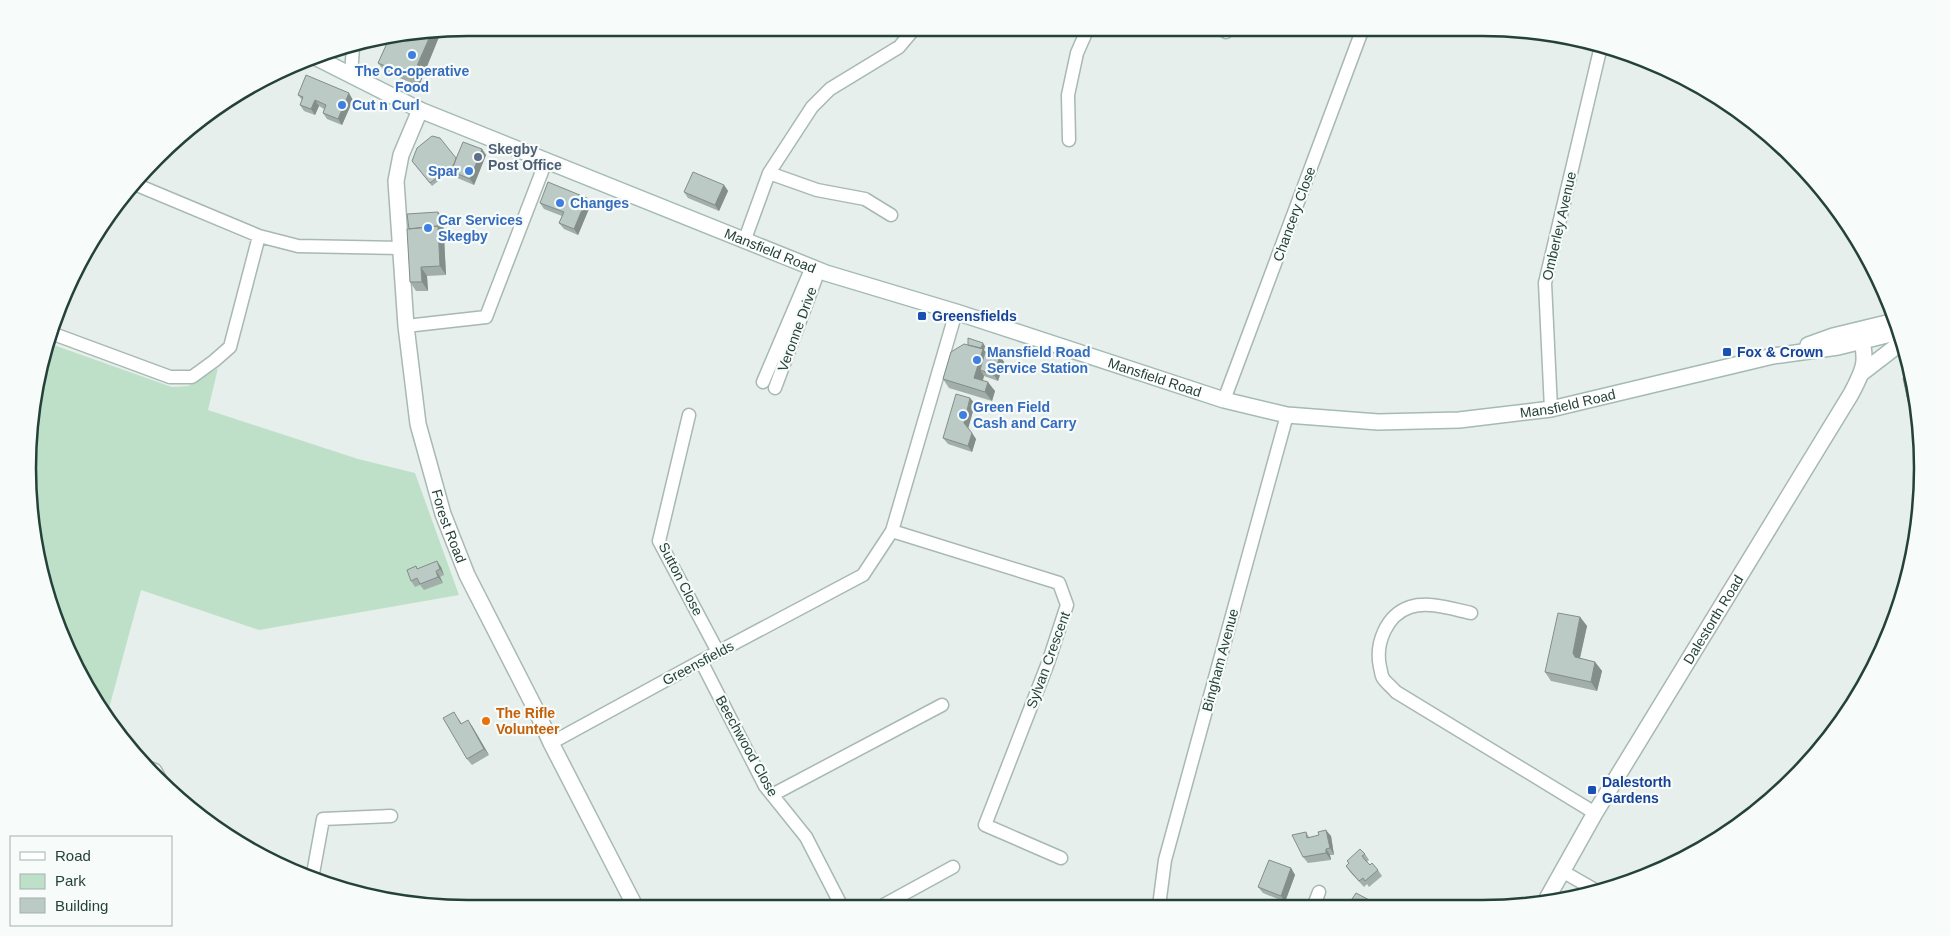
<svg xmlns="http://www.w3.org/2000/svg" width="1950" height="936" font-family="Arial,sans-serif">
<rect width="100%" height="100%" fill="#e6efeb"/>
<path fill="#bfe0c8" d="M48,343L172,387L188,386L218,368L208,410L358,459L415,473L459,595L259,630L141,590L108,712L73,663L31,526L36,382Z"/>
<g fill="none" stroke-linecap="round" stroke-linejoin="round">
<g stroke="#a8b8b2" stroke-width="15">
<path id="minor" d="M1226,32L1228,28
M351,75L353,47
M1069,140L1068,95L1077,53L1088,28
M769,173L817,190L865,199L891,215
M137,185L259,236L298,246L400,248
M745,239L769,173L812,107L830,89L899,47L915,28
M406,326L486,317L546,161
M51,333L170,377H192L214,361L230,347L259,236
M763,382L812,267
M775,388L819,270
M1224,400L1363,28
M1551,409L1545,283L1601,46
M689,415L659,541L718,652
M892,531L1059,583L1067,605L1048,663L985,825L1061,858
M1471,613C1452,609 1429,601 1410,607C1386,615 1375,644 1380,667C1381,670 1381,675 1383,678C1386,683 1392,687 1396,692L1595,813
M701,661L765,786L806,837L842,907
M551,743L701,661L863,575L892,531L956,312
M147,767L155,770L164,786
M772,795L942,705
M1562,871L1595,890
M312,879L323,819L391,816
M1314,905L1319,892
M1159,906L1165,860L1287,415
M880,907L953,867"/>
</g>
<g stroke="#a8b8b2" stroke-width="18">
<g id="tertiary">
<path id="s1" d="M420,110L401,155L396,181L406,326L418,424L443,514L467,575L537,712L551,743L636,908"/>
<path id="s2" d="M1544,904L1595,813L1851,394C1866,366 1867,361 1860,330"/>
</g>
</g>
<g stroke="#a4bbb3" stroke-width="18">
<g id="secondary">
<path id="s3" d="M315,57L420,110L826,273L956,312L1224,400L1287,415L1378,422L1459,420L1551,409L1773,356L1838,347L1899,332"/>
<path d="M1808,345L1833,336L1895,321"/>
<path d="M1863,372L1902,342"/>
</g>
</g>
<use href="#minor" stroke="#fff" stroke-width="12"/>
<use href="#tertiary" stroke="#fff" stroke-width="15"/>
<use href="#secondary" stroke="#fff" stroke-width="15"/>
</g>
<path fill="#a1aea9" d="M441,32L419,86L385,72L378,63L388,41Z
M298,95L353,100L342,125L327,119L323,113L324,109L319,106L315,115L304,111L300,105L302,100Z
M482,149L486,155L474,185L455,177L451,171L432,186L412,161L456,158Z
M724,185L728,191L719,211L688,198L684,192Z
M540,203L591,204L578,235L564,229L559,223L562,216L544,209Z
M443,218L446,275L427,276L428,291H416L410,282Z
M968,345L985,346L984,350L985,352L1000,356L1004,362L998,381L984,376L983,381L995,391L992,401L949,388L943,379Z
M1914,382L1917,409L1914,410L1908,401Z
M970,398L975,404L968,428L976,439L972,452L948,444L943,438Z
M441,567L444,575L440,577L443,583L424,590L420,585L415,587L411,581L418,568Z
M1580,617L1587,626L1580,658L1595,662L1602,671L1597,691L1551,681L1545,672Z
M458,718L462,724L472,726L489,755L472,765L467,759Z
M1306,832L1309,837L1331,836L1334,855H1330L1331,860L1308,863L1303,857Z
M1365,854L1369,860L1367,862L1370,865L1378,870L1382,876L1369,887L1367,884L1364,887L1350,872L1346,866L1349,863L1347,861Z
M1291,868L1295,875L1285,902L1263,893L1258,887Z"/>
<path fill="#838d89" d="M441,32L419,86L412,77L431,34Z
M349,93L353,100L342,125L338,119Z
M315,100L319,106L315,115L311,109Z
M482,149L486,155L474,185L470,179Z
M724,185L728,191L719,211L715,205Z
M587,198L591,204L578,235L574,229Z
M438,212L443,218L446,275L440,266L438,226Z
M421,267L427,276L428,291L422,282Z
M983,343L985,346L984,350L990,358L980,370L984,376L980,387L974,378Z
M1000,356L1004,362L998,381L994,375Z
M988,382L995,391L992,401L985,392Z
M970,398L975,404L968,429L964,423Z
M972,433L976,439L972,452L968,446Z
M437,561L441,567L444,575L440,569Z
M436,571L440,577L443,583L438,577Z
M1580,617L1587,626L1579,662L1575,657L1573,653Z
M1595,662L1602,671L1597,691L1591,682Z
M468,720L472,726L489,755L484,749Z
M1326,830L1331,836L1334,855L1330,848Z
M1326,849L1330,855L1331,860L1326,853Z
M1291,868L1295,875L1285,902L1281,896Z"/>
<path fill="#bbcac4" stroke="#838d89" d="M431,34L412,77L378,63L388,41Z
M306,75L349,93L338,119L323,113L326,105L315,100L311,109L300,105L303,97L298,95Z
M432,136L440,138L456,158L454,165L430,183L412,161L417,148Z
M463,142L482,149L470,179L451,171Z
M693,172L724,185L715,205L684,192Z
M548,182L587,198L574,229L559,223L564,212L540,203Z
M438,212L440,229L438,226L409,229L407,214Z
M438,226L440,266L421,267L422,282H410L407,229Z
M968,338L983,343L981,348L968,345Z
M964,344L983,349L974,378L988,382L985,392L943,379L951,352Z
M985,352L1000,356L994,375L980,370Z
M1912,376L1914,382L1916,399L1908,401L1903,378Z
M956,394L970,398L964,423L972,433L968,446L943,438Z
M437,561L440,569L436,571L438,577L420,584L417,578L411,581L407,570L416,566L417,569Z
M1558,613L1580,617L1573,653L1575,657L1595,662L1591,682L1545,672Z
M454,712L461,724L468,720L484,749L467,759L443,718Z
M1326,830L1330,848L1326,849V853L1303,857L1292,835L1306,832L1307,838L1319,835L1318,832Z
M1360,849L1365,854L1362,856L1366,861L1370,865L1372,863L1378,870L1365,881L1363,878L1359,881L1346,866L1349,863L1347,861Z
M1269,860L1291,868L1281,896L1258,887Z
M1356,893L1375,903L1374,905H1348Z"/>
<g fill="#3f7fe0" stroke="#f7fbf9" stroke-width="2">
<circle cx="412" cy="55" r="5"/>
<circle cx="342" cy="105" r="5"/>
<circle cx="469" cy="171" r="5"/>
<circle cx="560" cy="203" r="5"/>
<circle cx="428" cy="228" r="5"/>
<circle cx="977" cy="360" r="5"/>
<circle cx="963" cy="415" r="5"/>
</g>
<circle fill="#5c6f8a" stroke="#f7fbf9" stroke-width="2" cx="478" cy="157" r="5"/>
<g fill="#1a4fb4" stroke="#f7fbf9" stroke-width="2">
<rect x="917" y="311" width="10" height="10" rx="2.5"/>
<rect x="1722" y="347" width="10" height="10" rx="2.5"/>
<rect x="1587" y="785" width="10" height="10" rx="2.5"/>
</g>
<circle fill="#e8710a" stroke="#f7fbf9" stroke-width="2" cx="486" cy="721" r="5"/>
<g text-anchor="middle" stroke-width="4.5" stroke-linejoin="round" paint-order="stroke">
<g font-size="14" font-weight="bold" fill="#366cbe" stroke="#f7fbf9" text-anchor="start">
<text x="412" y="76" text-anchor="middle">The Co-operative<tspan x="412" dy="16">Food</tspan></text>
<text x="352" y="110">Cut n Curl</text>
<text x="459" y="176" text-anchor="end">Spar</text>
<text x="570" y="208">Changes</text>
<text x="438" y="225">Car Services<tspan x="438" dy="16">Skegby</tspan></text>
<text x="987" y="357">Mansfield Road<tspan x="987" dy="16">Service Station</tspan></text>
<text x="973" y="412">Green Field<tspan x="973" dy="16">Cash and Carry</tspan></text>
</g>
<g font-size="14" font-weight="bold" fill="#4e5e75" stroke="#f7fbf9" text-anchor="start">
<text x="488" y="154">Skegby<tspan x="488" dy="16">Post Office</tspan></text>
</g>
<g font-size="14" fill="#24423a" stroke="#f7fbf9">
<text transform="translate(1294 214) rotate(-70)" y="5">Chancery Close</text>
<text transform="translate(1559 226) rotate(-77)" y="5">Omberley Avenue</text>
<text dy="5" stroke="none"><textPath href="#s3" startOffset="495">Mansfield Road</textPath></text>
<text transform="translate(797 329) rotate(-70)" y="5">Veronne Drive</text>
<text dy="5" stroke="none"><textPath href="#s3" startOffset="900">Mansfield Road</textPath></text>
<text dy="5" stroke="none"><textPath href="#s3" startOffset="1320">Mansfield Road</textPath></text>
<text dy="5" stroke="none"><textPath href="#s1" startOffset="426">Forest Road</textPath></text>
<text transform="translate(681 579) rotate(63)" y="5">Sutton Close</text>
<text dy="5" stroke="none"><textPath href="#s2" startOffset="331">Dalestorth Road</textPath></text>
<text transform="translate(1048 660) rotate(-70)" y="5">Sylvan Crescent</text>
<text transform="translate(1220 660) rotate(-75)" y="5">Bingham Avenue</text>
<text transform="translate(698 663) rotate(-28)" y="5">Greensfields</text>
<text transform="translate(747 746) rotate(61)" y="5">Beechwood Close</text>
</g>
<g font-size="14" font-weight="bold" fill="#164399" stroke="#f7fbf9" text-anchor="start">
<text x="932" y="321">Greensfields</text>
<text x="1737" y="357">Fox &amp; Crown</text>
<text x="1602" y="787">Dalestorth<tspan x="1602" dy="16">Gardens</tspan></text>
</g>
<g font-size="14" font-weight="bold" fill="#c56008" stroke="#f7fbf9" text-anchor="start">
<text x="496" y="718">The Rifle<tspan x="496" dy="16">Volunteer</tspan></text>
</g>
</g>
<path d="M0 0H1950V936H0ZM468 36H1482A432 432 0 0 1 1914 468V468A432 432 0 0 1 1482 900H468A432 432 0 0 1 36 468V468A432 432 0 0 1 468 36Z" fill="#f7fbf9" fill-rule="evenodd"/>
<path fill="none" stroke="#24423a" stroke-width="2.5" d="M468 36H1482A432 432 0 0 1 1914 468V468A432 432 0 0 1 1482 900H468A432 432 0 0 1 36 468V468A432 432 0 0 1 468 36Z"/>
<rect x="10" y="836" width="162" height="90" fill="#f7fbf9" stroke="#a3b1ad"/>
<rect x="20" y="852" width="25" height="8" fill="#ffffff" stroke="#a3b1ad"/>
<text x="55" y="861" font-size="15" fill="#24423a">Road</text>
<rect x="20" y="874" width="25" height="15" fill="#bfe0c8" stroke="#a3b1ad"/>
<text x="55" y="886" font-size="15" fill="#24423a">Park</text>
<rect x="20" y="898" width="25" height="15" fill="#bbcac4" stroke="#a3b1ad"/>
<text x="55" y="911" font-size="15" fill="#24423a">Building</text>
</svg>
